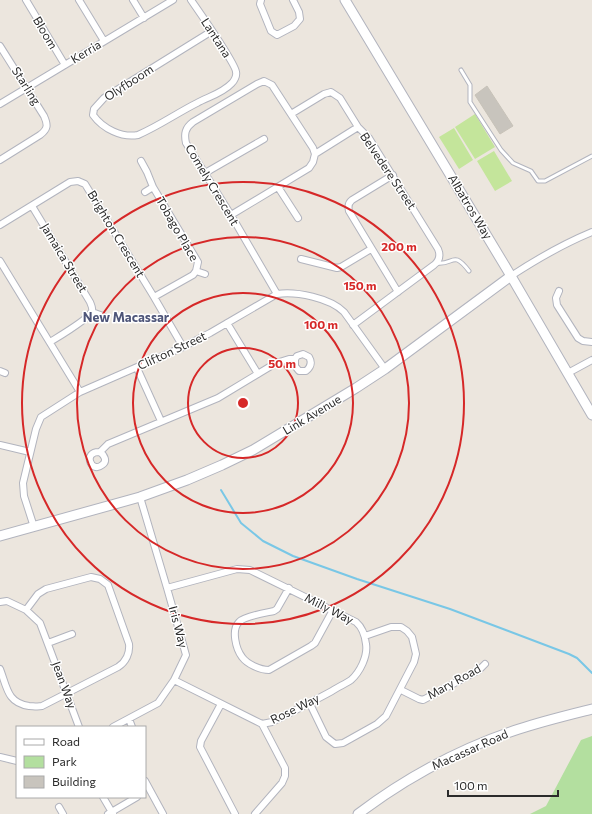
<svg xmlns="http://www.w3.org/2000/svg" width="592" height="814" font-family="Commissioner,sans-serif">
<rect width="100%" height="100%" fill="#ece6de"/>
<path fill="#b3df9f" d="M592,736V814H530L546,806L581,740Z"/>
<path fill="#c4e59b" d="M475,114L495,147L475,159L455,127Z
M454,128L473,160L459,169L439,137Z
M494,151L512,181L495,191L477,161Z"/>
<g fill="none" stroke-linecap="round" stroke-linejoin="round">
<path stroke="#79c7e6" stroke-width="2" d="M221,490L241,523L263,541L293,556L357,579L450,609L569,654L577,658L592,673"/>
</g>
<path fill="#c8c4bd" stroke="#c7c2b8" d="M487,86L513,126L500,134L475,95Z"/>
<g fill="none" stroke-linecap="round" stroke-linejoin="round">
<g stroke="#b2b4be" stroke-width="5">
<path id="lane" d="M461,70L470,85V102L501,150L513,163L531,171L538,181H545L592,156
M436,263C454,266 452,249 469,271"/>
</g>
<g stroke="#b2b4be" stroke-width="8">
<path id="street" d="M26,0L65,65
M79,0L104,41
M133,0L144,18
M191,0C198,10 236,65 236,72C237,76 234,81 232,83C223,93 208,97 197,103C177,113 159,126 138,135C122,138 103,129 93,115L94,109L104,98L212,31
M261,0L260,4L271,31L277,35L294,26L300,19L299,12L293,0
M0,46L44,116C48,125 48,129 40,135L0,160
M0,104L173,0
M291,114L324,94L331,92L340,98L358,127
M141,161L147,172L153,187L198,262L196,271L193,275L154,297
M205,173L264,139
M393,175L352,200C348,203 348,207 349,211L398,292
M278,187L298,218
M145,192L153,187
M32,206L90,302C91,305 93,308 92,311C89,319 58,337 50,342
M231,215L309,168L313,162L315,154L358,127L369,138L438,249C441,256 439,261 434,265L353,325
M0,225L70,182L78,181L85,184L154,297L183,347
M301,259L337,268L341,267L371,249
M0,261L80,392
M196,271L205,274
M511,276C537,259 563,244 592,232
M559,291L556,298L557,305L578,338L583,341L592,342
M277,294L231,215L186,143C184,134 185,128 193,122L257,84L264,81L272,85L313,148L315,154
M92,312L103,316
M227,323L258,374
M137,368L161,421
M0,371L5,373
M568,373L592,360
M0,445L30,452
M100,452C104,455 108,461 102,465C91,474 82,451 100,452L108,444L218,398L276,363L289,359H295L297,356L303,354L309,357C312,362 311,367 306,371H299L295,366V359
M34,527L24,496L23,483L36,429L41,417L80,392L183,347L210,333L277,294C296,291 330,298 344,312L385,369
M167,588L237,569L250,570L356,622C363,628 365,635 366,644C368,656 360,672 351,680C345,684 338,687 332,691C312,702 292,712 272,722L262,724L174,680
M289,588L277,609L274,611C265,613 245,616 239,622C231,630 236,649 242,657C247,664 260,670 269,670L311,646L315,643L333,610
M0,602L7,601L26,610L40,623L79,727
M48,643L72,634
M0,669C7,687 7,703 29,706C33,706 37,707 42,706L118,667C126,662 130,653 129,644L108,585L100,579L91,577L46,589L38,594L26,610
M401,690L419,699L423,700L479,670L485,664
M221,704L201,741L200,747L235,814
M310,704L326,737L335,744L343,743L377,724L386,716L414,662L416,654L412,637L407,631L401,627H391L365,636
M129,719L132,727
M113,727L158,703L174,680L186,655L167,588L140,497
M0,757L17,761
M145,781L163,814
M103,797L113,814
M59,807L63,814
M108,814L137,797
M255,814L282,783L285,776V768L262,724"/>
</g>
<g stroke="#b2b4be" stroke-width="11">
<path id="secondary" d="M345,0L511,276L592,415
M0,536L140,497L187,480L222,465L253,450L356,388L385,369L511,276
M358,814C407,777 461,748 519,729C543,721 568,715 592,709"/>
</g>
<use href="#lane" stroke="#fff" stroke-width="3"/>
<use href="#street" stroke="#fff" stroke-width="6"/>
<use href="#secondary" stroke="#fff" stroke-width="9"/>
</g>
<g fill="none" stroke="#d62828" stroke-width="2">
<circle cx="243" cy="403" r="55"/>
<circle cx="243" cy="403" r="110"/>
<circle cx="243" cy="403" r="166"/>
<circle cx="243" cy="403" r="221"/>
</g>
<g text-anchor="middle" stroke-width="3" stroke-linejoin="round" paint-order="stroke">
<g font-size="12" fill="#2b2b2b" stroke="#fff">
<text transform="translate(45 33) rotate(59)" y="4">Bloom</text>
<text transform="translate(216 38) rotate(57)" y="4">Lantana</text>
<text transform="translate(86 52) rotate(-31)" y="4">Kerria</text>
<text transform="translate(129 83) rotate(-33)" y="4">Olyfboom</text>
<text transform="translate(26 86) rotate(58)" y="4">Starling</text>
<text transform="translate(388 171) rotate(56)" y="4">Belvedere Street</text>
<text transform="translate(212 185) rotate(59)" y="4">Comely Crescent</text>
<text transform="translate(470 207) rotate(59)" y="4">Albatros Way</text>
<text transform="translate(177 229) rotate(60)" y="4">Tobago Place</text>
<text transform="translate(116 234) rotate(59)" y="4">Brighton Crescent</text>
<text transform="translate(64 258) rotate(59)" y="4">Jamaica Street</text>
<text transform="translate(172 351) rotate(-25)" y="4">Clifton Street</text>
<text transform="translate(312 415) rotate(-31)" y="4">Link Avenue</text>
<text transform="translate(329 609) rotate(27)" y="4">Milly Way</text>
<text transform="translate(178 627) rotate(75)" y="4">Iris Way</text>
<text transform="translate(454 682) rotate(-29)" y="4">Mary Road</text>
<text transform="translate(64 685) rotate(70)" y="4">Jean Way</text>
<text transform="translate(295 709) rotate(-26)" y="4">Rose Way</text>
<text transform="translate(470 750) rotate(-24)" y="4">Macassar Road</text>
</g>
<g font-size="13" font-weight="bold" fill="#4e5579" stroke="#fff">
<text x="126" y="322">New Macassar</text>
</g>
</g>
<circle cx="243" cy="403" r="6" fill="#d62828" stroke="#fff" stroke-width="2"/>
<g font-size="12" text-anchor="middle" font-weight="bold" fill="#d62828" stroke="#fff" stroke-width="3" stroke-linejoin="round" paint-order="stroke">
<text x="399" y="251">200 m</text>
<text x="360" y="290">150 m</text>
<text x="321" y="329">100 m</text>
<text x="282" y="368">50 m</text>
</g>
<rect x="16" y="726" width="130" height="72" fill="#ffffff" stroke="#aaaaaa"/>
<rect x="24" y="739" width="20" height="6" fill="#ffffff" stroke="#aaaaaa"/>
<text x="52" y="746" font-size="12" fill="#2b2b2b">Road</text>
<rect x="24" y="756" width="20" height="12" fill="#b3df9f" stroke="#aaaaaa"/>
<text x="52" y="766" font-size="12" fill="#2b2b2b">Park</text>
<rect x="24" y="776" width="20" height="12" fill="#c8c4bd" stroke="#aaaaaa"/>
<text x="52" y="786" font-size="12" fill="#2b2b2b">Building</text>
<path d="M448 790v6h110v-6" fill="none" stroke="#2b2b2b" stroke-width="2"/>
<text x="454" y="790" font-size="12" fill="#2b2b2b" stroke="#ffffff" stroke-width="3" paint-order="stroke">100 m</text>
</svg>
